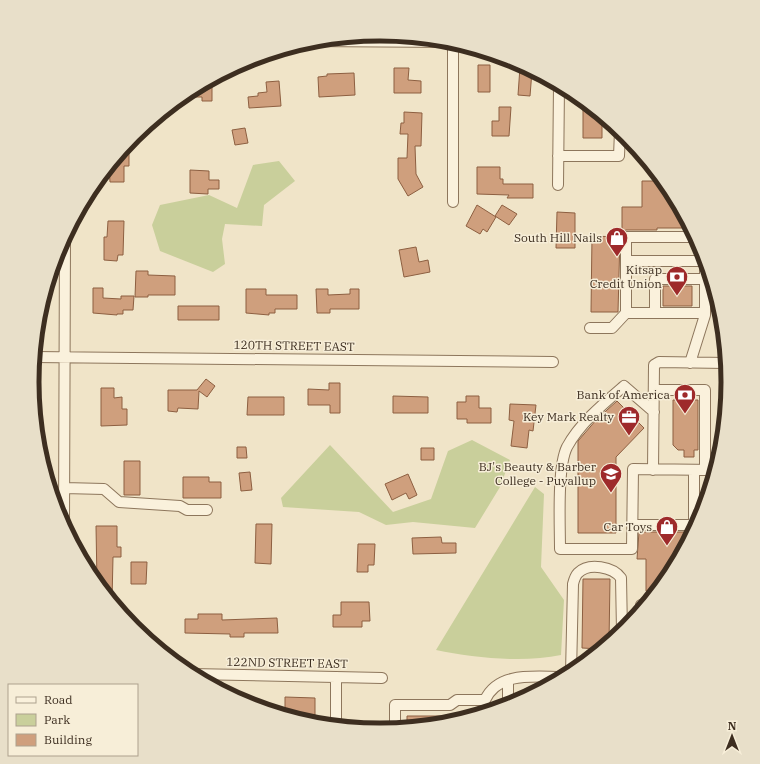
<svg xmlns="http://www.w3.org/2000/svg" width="760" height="764" font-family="'IBM Plex Serif',serif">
<rect width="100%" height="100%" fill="#f0e4c8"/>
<path fill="#c9cf9b" d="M279,161L295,181L264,205L262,226L225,224L222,239L225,264L213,272L160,251L152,225L160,205L209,195L237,208L253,165Z
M472,440L510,460L500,487L475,528L413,522L386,525L359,512L283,507L281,498L330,445L393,512L431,499L448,451Z
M535,487L544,494L541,567L564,600L561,655C524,663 474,658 436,650Z"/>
<path fill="#cf9f7d" stroke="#8d5f41" d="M478,65H490V92H478Z
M520,67L532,71L530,96L518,95Z
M394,68H409L408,80L421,81V93H394Z
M354,73L355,95L319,97L318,77L327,76V74Z
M212,79V101H202V97H181Z
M279,81L281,106L249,108L248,97L258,96V93L267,92L266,82Z
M583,100L602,116V138H583Z
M499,107H511L509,136H492V121H499Z
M404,112L422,113L421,146H415L416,174L423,187L408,196L398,179V158H407L408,134H400L401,123H404Z
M245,128L248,143L235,145L232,130Z
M123,150H129V166H124V182H110L109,166Z
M477,167H500V179H503V184H533V198H507L509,195L477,194Z
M190,170L209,171V180H219V189H208V194L190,193Z
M642,181H663L669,189L690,228H657V230H626L622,232V207H642Z
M477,205L496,217L487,232L483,229L480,234L466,226Z
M502,205L517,214L509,225L495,216Z
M557,212L575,213V248H556Z
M108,221H124L123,255H118L117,261L104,260V237H107Z
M592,236L620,237L618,312H591Z
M416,247L419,262L428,260L430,272L404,277L399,250Z
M136,271H148V275L175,276V295H148V297H135Z
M663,286H692V306H663Z
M93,288H103V298L121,299V296H134L133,310H123V314H117V315L93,313Z
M246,289H266V295H297V309H275V313H269V315L246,313Z
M316,289H328V295L350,294V289H359V309H330V313H317Z
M178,306H219V320H178Z
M206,379L215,386L207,397L199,391L198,409L178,408L177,412L168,411V390H197Z
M329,383H340V413H330V405H308V389L329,390Z
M101,388H114V398L122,397V409H127V425L101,426Z
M393,396L428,397V413H393Z
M466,396H479V408H491V423H467V419H457V402H466Z
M248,397H284V415H247Z
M673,400H698V450H694V457H684V450H678L673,445Z
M617,401L644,428L616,457V533H578V441L597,419Z
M510,404L536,405L533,431L529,430L527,448L511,446L514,421L509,420Z
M237,447H246L247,458H237Z
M421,448H434V460H421Z
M124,461H140V495H124Z
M250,472L252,490L241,491L239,473Z
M408,474L417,495L409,499L406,493L392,500L385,484Z
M183,477H209V482H221V498H183Z
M256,524H272L271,564L255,563Z
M96,526H117V547H121V557H113L112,601L97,583Z
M639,532H693L669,576L657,591H646V559H637Z
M441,537L442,543H456V553L413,554L412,538Z
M358,544H375L374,565H368V572H357Z
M131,562H147L146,584H131Z
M583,579H610L609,642L601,649L582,648Z
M341,602H369L370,621H362V627H333V615H341Z
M198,614H222V620L277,618L278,633H244V637H230V634L185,633V619H198Z
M285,697L315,698V715L285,714Z
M407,716H459V720L448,723L407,727Z"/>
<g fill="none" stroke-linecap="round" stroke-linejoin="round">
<g stroke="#8d765c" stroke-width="12">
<path id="minor" d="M310,41L452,42
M558,156H619L620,131
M558,185L559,85
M453,202V42
M626,261H705
M626,313H705
M655,313V279H705
M590,328H612L626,313V237H695
M34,357L553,362
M690,363L705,315V261
M654,390H705V470
M654,412L624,386C603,404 580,423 567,447C557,467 560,525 560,549H632L633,469L715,470
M653,470L654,365L659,362L726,363
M64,488L104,489L119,502L180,506L187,510H207
M64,525L65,237
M633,525H694V470
M641,610V605H645
M571,673L573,584C574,580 575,576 578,573C589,562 613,567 621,578L622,631
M191,674L382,678
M336,677V726
M508,705V680
M395,729V705H450L457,700H485C498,671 535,677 562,677"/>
</g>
<use href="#minor" stroke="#faf1dc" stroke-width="10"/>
</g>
<defs>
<g id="shop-pin" transform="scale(1.15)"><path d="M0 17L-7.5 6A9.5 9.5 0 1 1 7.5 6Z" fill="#9e2a2b" stroke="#f7eed8"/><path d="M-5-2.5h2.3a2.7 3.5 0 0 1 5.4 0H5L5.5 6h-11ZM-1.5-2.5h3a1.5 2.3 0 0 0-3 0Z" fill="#fff"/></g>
<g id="bank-pin" transform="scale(1.15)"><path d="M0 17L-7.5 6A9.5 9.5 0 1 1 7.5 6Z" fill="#9e2a2b" stroke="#f7eed8"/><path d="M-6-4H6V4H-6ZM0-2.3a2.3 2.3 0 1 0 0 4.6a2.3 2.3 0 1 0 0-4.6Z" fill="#fff"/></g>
<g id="office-pin" transform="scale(1.15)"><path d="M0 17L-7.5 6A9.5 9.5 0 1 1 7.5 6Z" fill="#9e2a2b" stroke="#f7eed8"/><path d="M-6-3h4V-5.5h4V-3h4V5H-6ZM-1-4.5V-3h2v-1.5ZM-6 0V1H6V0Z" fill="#fff"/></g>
<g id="university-pin" transform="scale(1.15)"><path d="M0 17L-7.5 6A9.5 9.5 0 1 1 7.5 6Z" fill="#9e2a2b" stroke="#f7eed8"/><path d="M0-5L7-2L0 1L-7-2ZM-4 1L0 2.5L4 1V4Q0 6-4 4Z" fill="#fff"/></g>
</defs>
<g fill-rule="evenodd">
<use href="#shop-pin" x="617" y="238"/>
<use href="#bank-pin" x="677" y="277"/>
<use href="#bank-pin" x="685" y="395"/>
<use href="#office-pin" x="629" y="417"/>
<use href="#university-pin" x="611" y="474"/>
<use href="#shop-pin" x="667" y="527"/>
</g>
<g text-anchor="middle" stroke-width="3" stroke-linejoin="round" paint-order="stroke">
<g font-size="12" fill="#3d2e20" stroke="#f7eed8" text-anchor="end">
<text x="602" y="242">South Hill Nails</text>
<text x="662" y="274">Kitsap<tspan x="662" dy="14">Credit Union</tspan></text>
<text x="670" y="399">Bank of America</text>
<text x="614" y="421">Key Mark Realty</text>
<text x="596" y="471">BJ's Beauty &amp; Barber<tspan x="596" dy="14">College - Puyallup</tspan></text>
<text x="652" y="531">Car Toys</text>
</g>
<g font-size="12" fill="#3d2e20" stroke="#f7eed8">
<text transform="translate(294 346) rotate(1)" y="4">120TH STREET EAST</text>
<text transform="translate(287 663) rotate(1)" y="4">122ND STREET EAST</text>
</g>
</g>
<path d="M0 0H760V764H0ZM39 382a341 341 0 1 1 682 0a341 341 0 1 1-682 0Z" fill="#e8dfc9" fill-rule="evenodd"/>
<path fill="none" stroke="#3d2e20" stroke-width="5" d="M39 382a341 341 0 1 1 682 0a341 341 0 1 1-682 0Z"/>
<rect x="8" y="684" width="130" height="72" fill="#f7eed8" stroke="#ada18e"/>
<rect x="16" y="697" width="20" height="6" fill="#faf1dc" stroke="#ada18e"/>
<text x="44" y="704" font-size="12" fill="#3d2e20">Road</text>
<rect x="16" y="714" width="20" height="12" fill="#c9cf9b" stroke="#ada18e"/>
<text x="44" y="724" font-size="12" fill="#3d2e20">Park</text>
<rect x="16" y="734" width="20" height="12" fill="#cf9f7d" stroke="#ada18e"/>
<text x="44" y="744" font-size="12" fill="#3d2e20">Building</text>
<g transform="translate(732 736)" stroke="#f7eed8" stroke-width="3" paint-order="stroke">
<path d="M0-3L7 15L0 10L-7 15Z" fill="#3d2e20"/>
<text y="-6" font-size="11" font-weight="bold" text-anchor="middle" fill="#3d2e20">N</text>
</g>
</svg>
